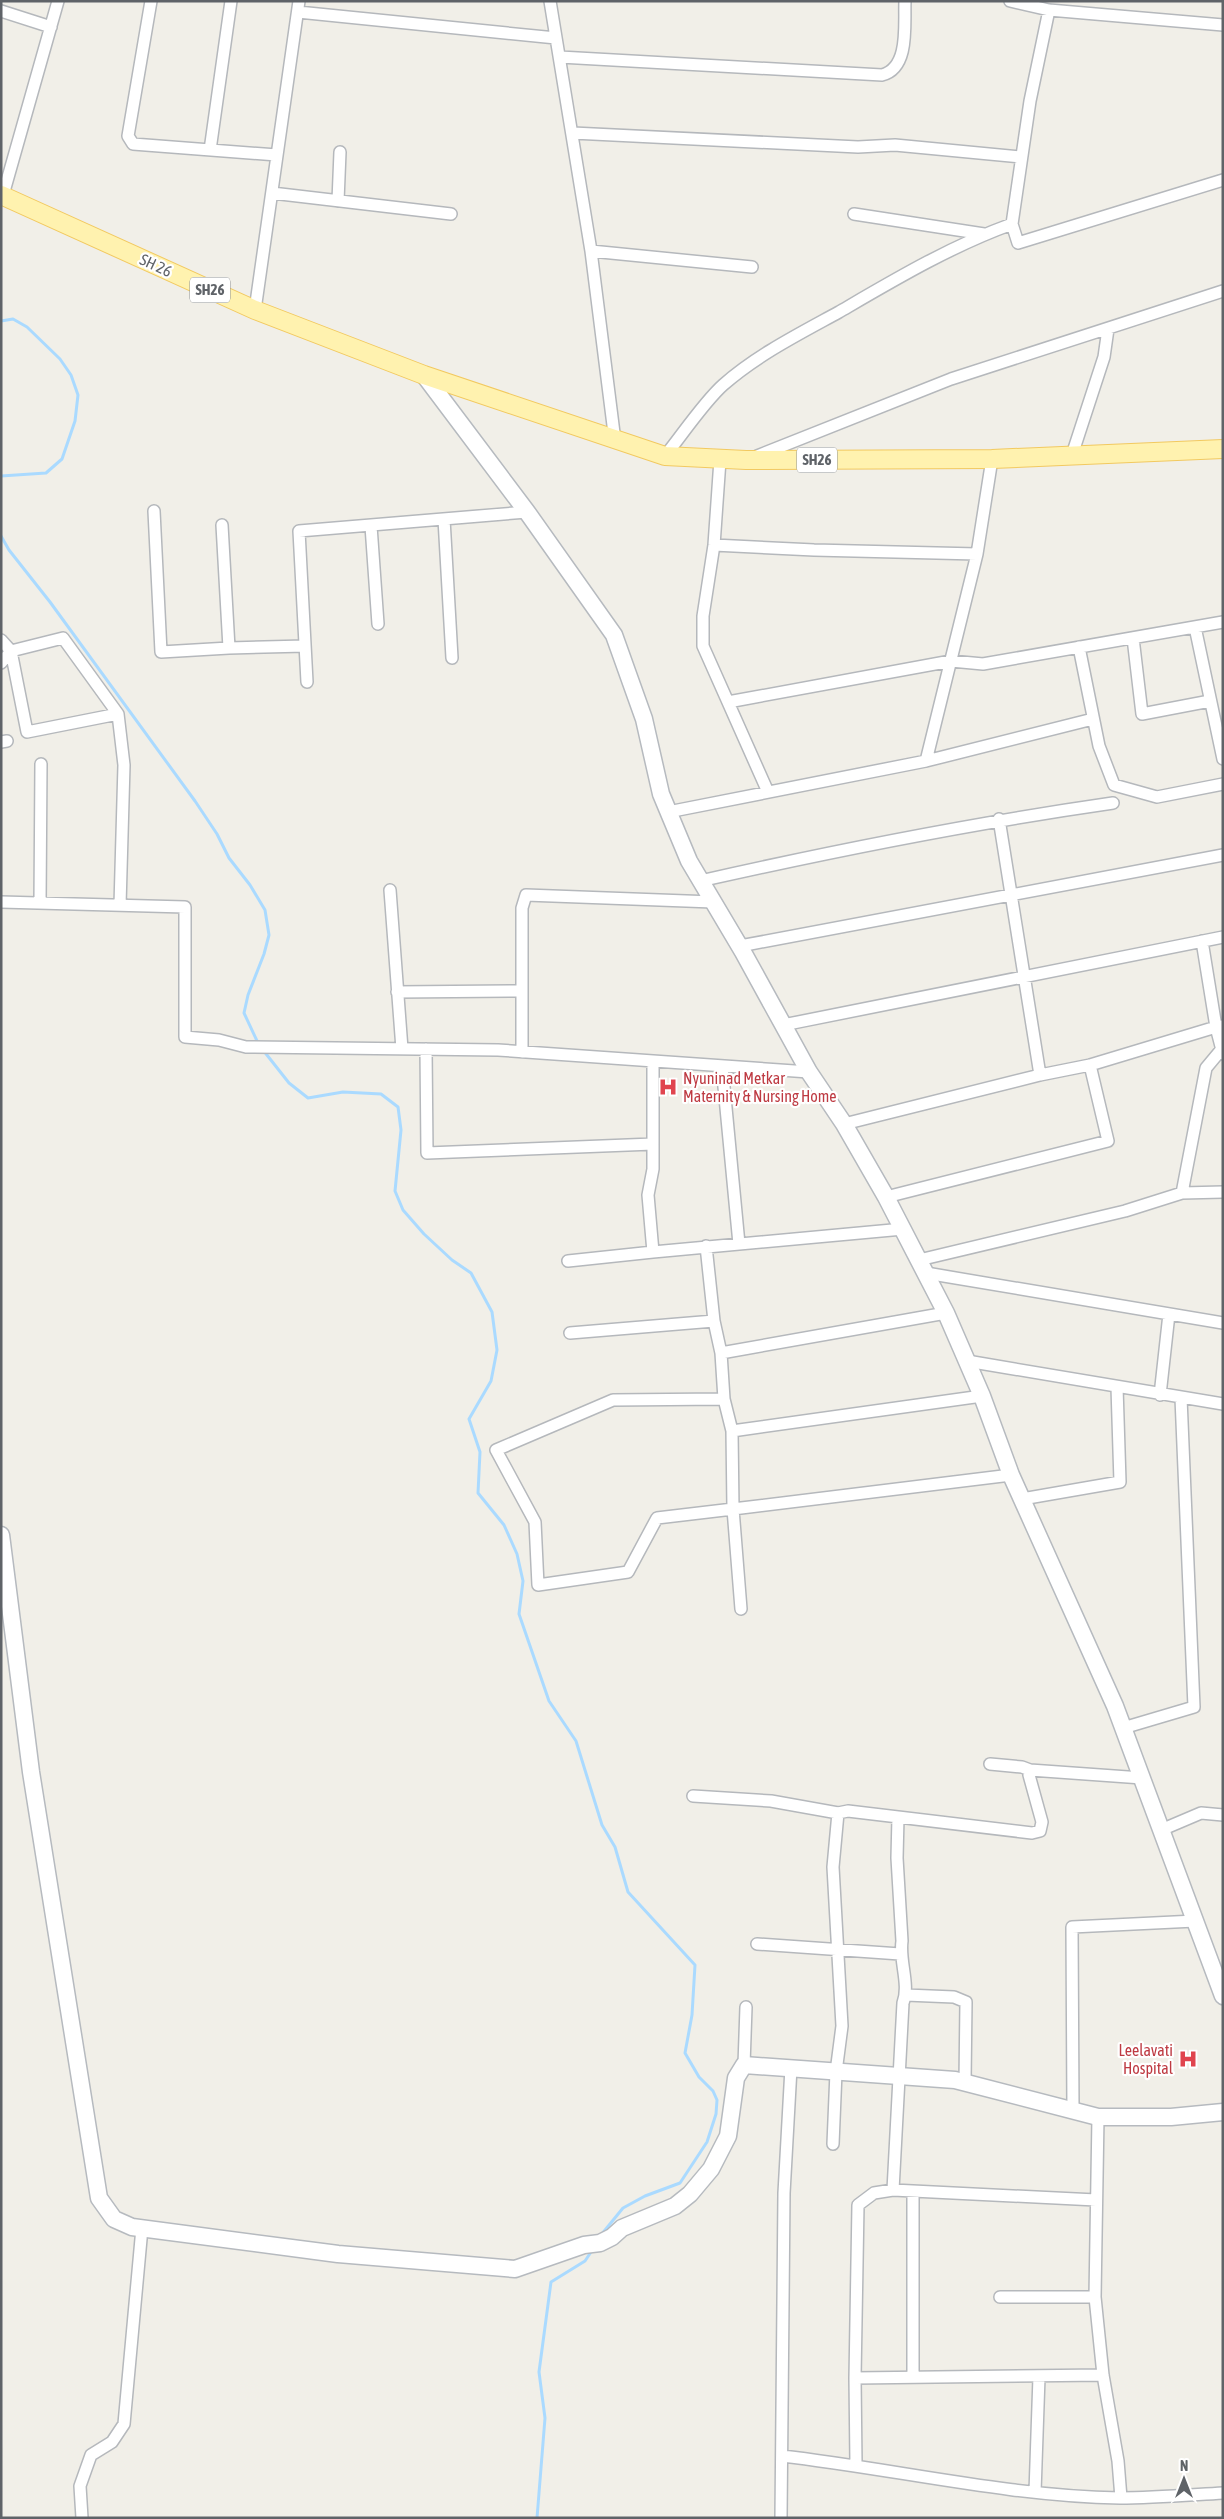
<svg xmlns="http://www.w3.org/2000/svg" width="1224" height="2519" font-family="'Asap Condensed',sans-serif">
<rect width="100%" height="100%" fill="#f1efe8"/>
<g fill="none" stroke-linecap="round" stroke-linejoin="round">
<path stroke="#aadaff" stroke-width="3" d="M1,321L13,319L27,327L60,359L71,375L78,395L75,421L62,459L46,473L1,476
M1,536L9,550L50,602L195,801L217,834L229,858L250,885L265,910L269,935L264,954L248,995L244,1013L258,1043
M263,1050L289,1083L308,1098L343,1092L381,1094L398,1107L401,1130L395,1191L403,1210L424,1234L452,1260L471,1273L492,1312L497,1350L491,1381L469,1419L480,1452L478,1493L504,1525L517,1554L523,1581L519,1614L549,1701L576,1741L602,1825L615,1847L628,1892L695,1965L692,2015L685,2053L699,2077L713,2091L717,2100L716,2114L707,2142L680,2183L645,2196L623,2208L601,2235
M537,2518L545,2418L539,2372L551,2282L585,2261L593,2249"/>
<g stroke="#b5b8bc" stroke-width="14">
<path id="street" d="M151,1L128,136L133,144L277,155
M550,1L591,251L615,441
M1010,1L1049,10L1223,25
M1,11L51,27
M298,12L556,38
M560,57L882,75C910,68 904,24 905,1
M573,133L858,147L895,145L1021,157
M210,150L231,1
M272,193L451,214
M3,195L58,1
M338,201L340,152
M854,214L984,234
M1012,224L1018,243L1223,180
M591,251L752,267
M255,310L299,1
M1072,455L1104,357L1108,329
M665,456C682,435 704,402 723,385C757,355 799,334 839,312C894,280 951,246 1012,224L1030,101L1049,10
M757,456L951,379L1223,291
M720,460L714,545L703,616V646L768,792
M154,511L161,652L229,648
M444,519L452,658
M222,525L229,648L305,646
M371,526L378,624
M714,545L814,550L977,554
M1195,627L1223,759
M1133,638L1142,714L1210,701
M1,640L11,651L27,732L118,714
M1079,647L1099,746L1114,785L1157,797L1223,784
M1,663L11,651L63,638L118,714L124,765L120,905
M307,682L299,531L527,512
M728,702L951,661L983,664L1223,622
M1,742L7,741
M926,761L1093,719
M668,812L926,761L977,554L992,459
M999,819L1040,1075
M700,881C837,850 974,823 1113,803
M390,890L402,1049
M1,902L185,907V1037L219,1040L246,1047L498,1050L809,1072
M40,903L41,764
M1202,941L1216,1027L1223,1026
M740,946L1223,855
M397,992L521,991
M783,1025L1223,937
M426,1049L427,1153L653,1144
M522,1052V908L526,895L713,902
M653,1062V1169L648,1195L653,1252L903,1229
M722,1066L739,1244
M844,1124L1040,1075L1090,1065L1216,1027L1223,1054
M1182,1193L1206,1068L1221,1050
M886,1197L1108,1141L1090,1065
M706,1246L714,1321L721,1353L724,1399L732,1431L982,1396
M919,1260L1125,1211L1182,1193L1223,1192
M568,1261L653,1252
M926,1273L1223,1323
M570,1333L714,1321
M721,1353L946,1313
M967,1361L1223,1404
M1160,1395L1169,1314
M724,1399L613,1400L496,1450L535,1522L538,1585L628,1572L657,1518L733,1509L741,1609
M732,1431L733,1509L1011,1475
M1022,1499L1120,1482L1117,1387
M1123,1728L1194,1707L1181,1398
M990,1764L1022,1767L1030,1770L1142,1778
M693,1796L771,1801L838,1813L848,1811L1032,1833L1040,1831L1042,1822L1029,1775L1030,1770
M1161,1830L1201,1813L1223,1815
M757,1944L900,1954
M906,1995L954,1997L966,2002L965,2082
M744,2065L746,2007
M1073,2110L1072,1927L1195,1921
M1098,2117L1095,2297L1103,2375L1118,2461L1121,2498
M833,2144L836,2072L842,2026L833,1867L838,1813
M893,2190L903,2003C910,1984 899,1961 902,1941L897,1858L898,1817
M913,2192V2376
M1096,2200L893,2190L874,2193L858,2205L855,2378L1103,2375
M1000,2297H1095
M855,2378L856,2464
M782,2456C895,2469 1007,2496 1120,2498C1154,2498 1189,2495 1223,2493
M1035,2492L1039,2377
M82,2518L80,2486L91,2455L112,2442L124,2424L142,2228
M781,2518L784,2193L791,2068"/>
</g>
<g stroke="#b6babf" stroke-width="19">
<path id="secondary" d="M424,375L527,512L614,635L644,719L661,794L689,861L743,952L809,1072L844,1124L886,1197L946,1313L982,1396L1011,1475L1115,1706L1223,1996
M1,1535L31,1772L99,2198L114,2219L132,2227L338,2254L515,2269L584,2245L600,2243L612,2237L622,2228L675,2206L690,2194L711,2169L728,2136L736,2078L744,2065L955,2080L1098,2117H1171L1223,2112"/>
</g>
<g stroke="#f2c960" stroke-width="20">
<path id="primary" d="M1,195L255,310L424,375L665,456L746,460L992,459L1223,449"/>
</g>
<use href="#street" stroke="#fff" stroke-width="11"/>
<use href="#secondary" stroke="#fff" stroke-width="16"/>
<use href="#primary" stroke="#fff2af" stroke-width="18"/>
</g>
<defs>
<g id="hospital-bare" transform="scale(1.5)"><path d="M-5-5h3v3.5h4V-5h3V5h-3V1.5h-4V5h-3Z" fill="#e0444e" stroke="#fff" stroke-width="2.5" paint-order="stroke"/></g>
</defs>
<g fill-rule="evenodd">
<use href="#hospital-bare" x="668" y="1087"/>
<use href="#hospital-bare" x="1188" y="2059"/>
</g>
<g text-anchor="middle" stroke-width="4.5" stroke-linejoin="round" paint-order="stroke">
<g fill="#fff" stroke="#8f9295" stroke-width="1">
<rect x="190" y="277.5" width="40" height="25" rx="4"/>
<rect x="797" y="447.5" width="40" height="25" rx="4"/>
</g>
<g font-size="15" font-weight="bold" fill="#5f6368">
<text x="210" y="295">SH26</text>
<text x="817" y="465">SH26</text>
</g>
<g font-size="16" fill="#5f6368" stroke="#fff">
<text transform="translate(156 265) rotate(25)" y="6">SH 26</text>
</g>
<g font-size="16" fill="#be3a42" stroke="#fff" text-anchor="start">
<text x="683" y="1084">Nyuninad Metkar<tspan x="683" dy="18">Maternity &amp; Nursing Home</tspan></text>
<text x="1173" y="2056" text-anchor="end">Leelavati<tspan x="1173" dy="18">Hospital</tspan></text>
</g>
</g>
<rect width="1224" height="2519" fill="none" stroke="#5f6368" stroke-width="5"/>
<g transform="translate(1184 2479)" stroke="#ffffff" stroke-width="4" paint-order="stroke">
<path d="M0-4L9 19L0 12L-9 19Z" fill="#5f6368"/>
<text y="-8" font-size="14" font-weight="bold" text-anchor="middle" fill="#5f6368">N</text>
</g>
</svg>
